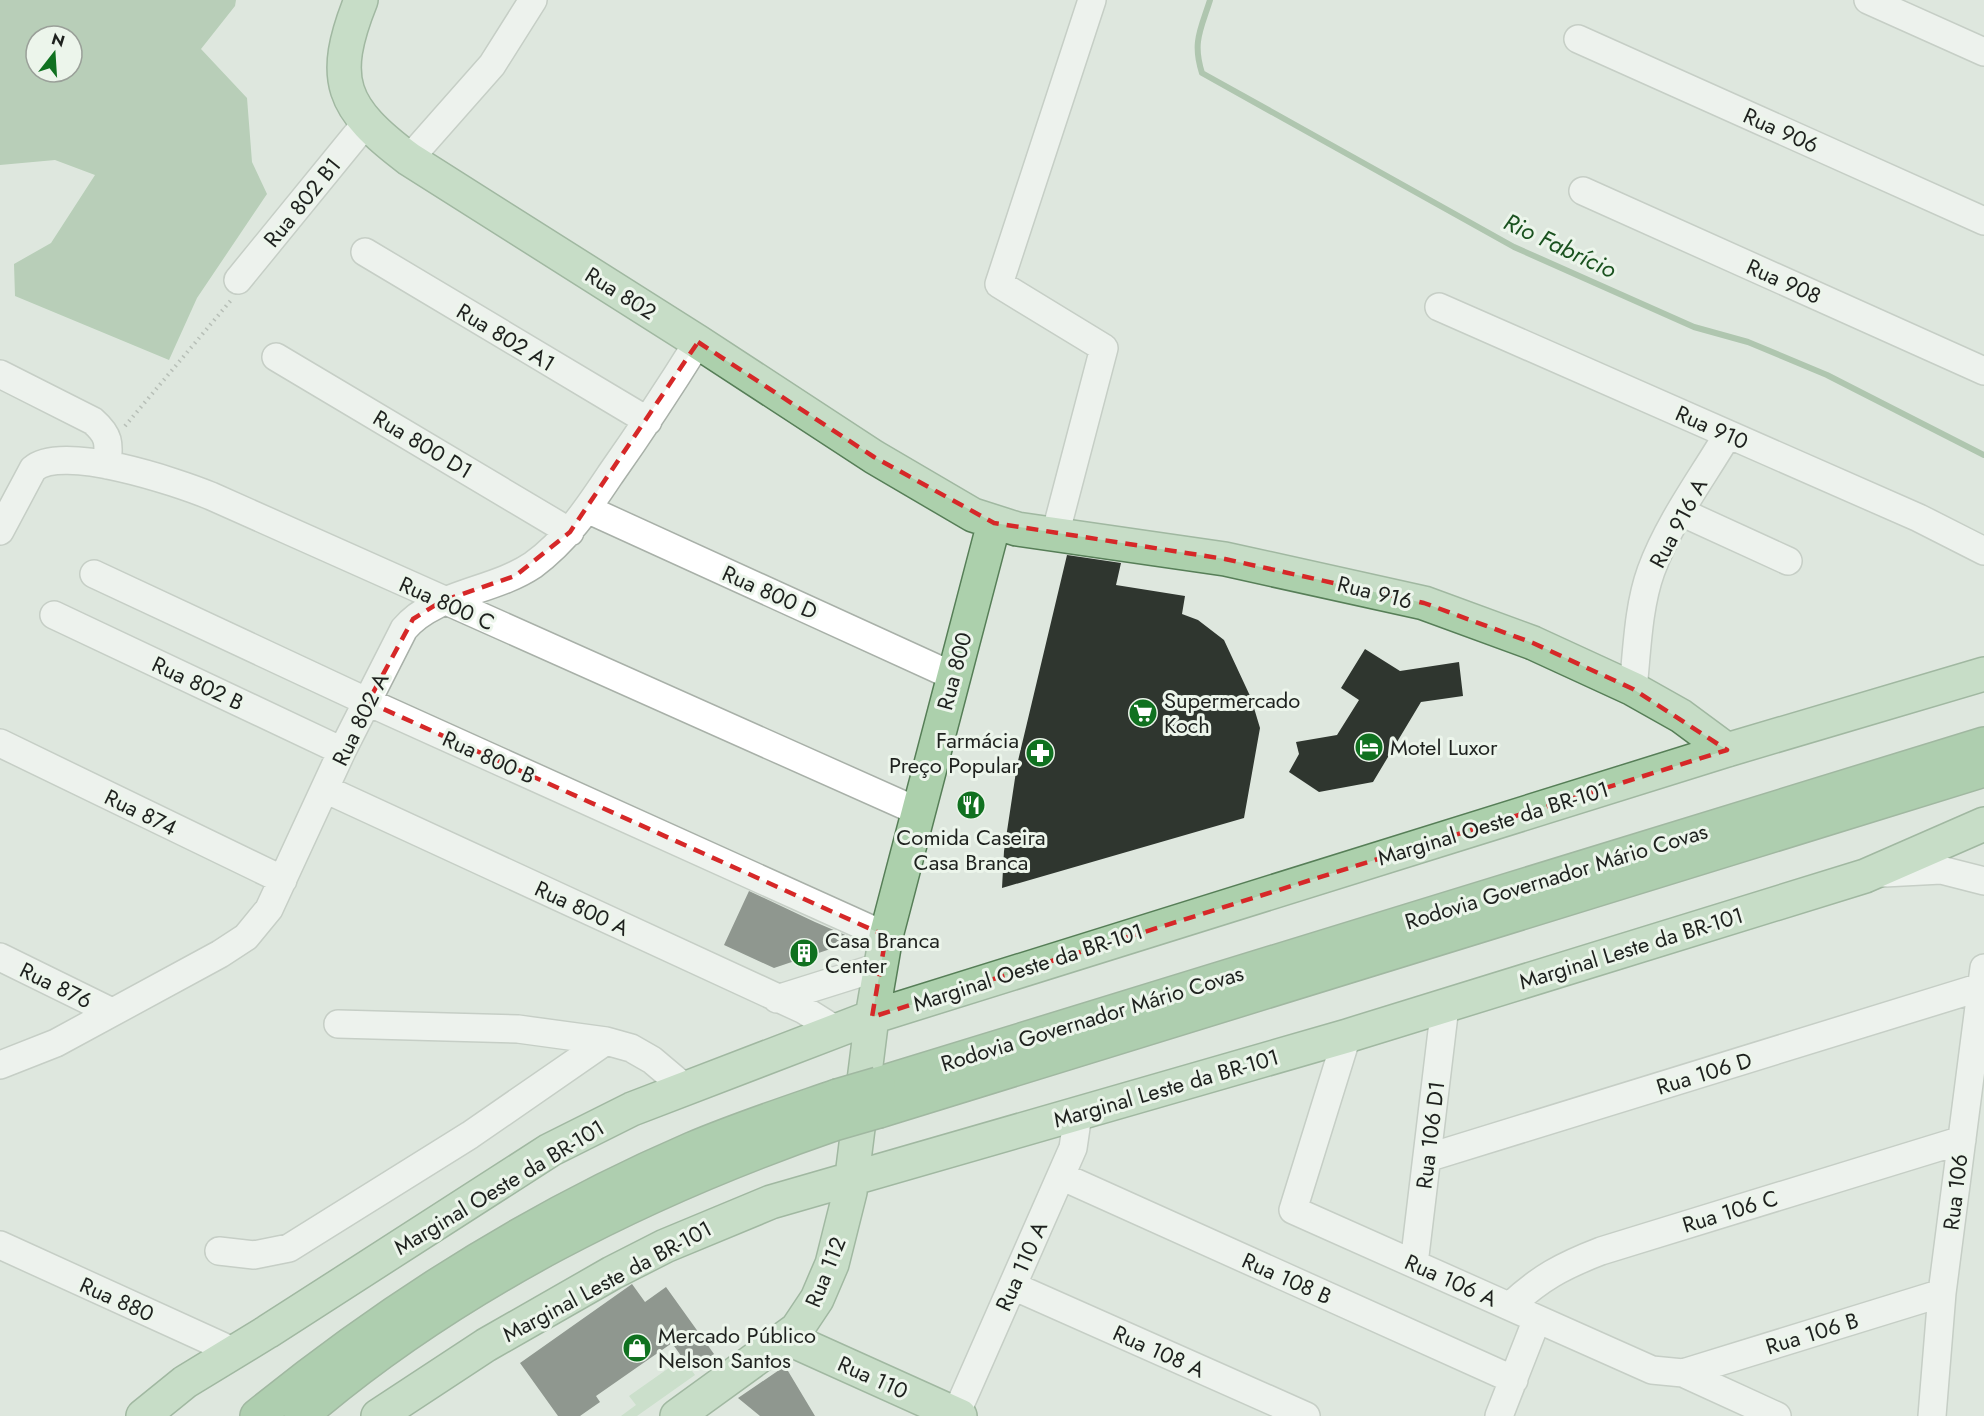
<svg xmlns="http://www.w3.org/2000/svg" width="1984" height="1416" font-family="Jost,sans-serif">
<rect width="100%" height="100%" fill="#dee7de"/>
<path fill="#b3d6b3" d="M683,1358L695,1375L637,1416H621L636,1405L629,1396Z"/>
<path fill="#89b089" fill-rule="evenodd" d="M0,0H236L235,6L201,49L247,98L252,162L267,194L197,298L169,360L15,296L14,264L51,243L95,175L55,160L0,165ZM36,36H72V72H36Z"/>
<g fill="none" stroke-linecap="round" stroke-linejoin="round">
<path stroke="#779d77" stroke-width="6" d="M1210,0C1201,29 1192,42 1202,73L1514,247L1694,327L1748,342L1827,375L1984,455"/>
</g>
<path fill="#2f362f" d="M1067,555L1121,563L1116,585L1185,596L1182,614L1198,620L1224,640L1251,698L1260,728L1244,818L1002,888L1004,851L1017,765Z
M1365,649L1400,671L1459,662L1463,696L1421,702L1373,782L1319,792L1289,772L1299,754L1296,742L1337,735L1359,700L1341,688Z
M749,891L815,922L857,940L774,968L724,945Z
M632,1284L645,1302L666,1287L714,1354L691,1370L672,1343L596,1396L600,1402L580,1416H558L520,1363Z
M785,1366L815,1416H760L738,1398Z"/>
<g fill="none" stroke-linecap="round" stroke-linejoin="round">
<g stroke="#a8b0a8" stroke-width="30">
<path id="minor" d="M1868,0L1984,52
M1578,39L1984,221
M409,159L492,65L533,0
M1583,191L1984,371
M365,252L648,421
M238,280L366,123
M1439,307L1919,518L1984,551
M276,357L570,532
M0,374L93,421C110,436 109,443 107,465
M587,509L953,676
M1681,512L1788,561
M0,531L33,469C61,443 177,482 211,496L917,811
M1055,535L1104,348L999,284L1092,0
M94,574L368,702L886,936
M54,615L342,751
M1633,689C1637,651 1638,607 1651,571C1669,522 1702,478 1728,434
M0,743L283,880
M325,789L804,1010L836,1030
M1884,873L1941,870L1984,881
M0,957L112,1012
M777,999L882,966
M338,1024L518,1029L606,1041L631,1048L652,1060L684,1087
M1347,1036L1293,1210L1652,1370L1683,1373L1777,1416
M0,1065L56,1043L220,954L246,937L269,909L342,751L404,629C434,593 493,592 533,565C566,541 588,508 610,475C641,431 670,387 698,342
M1427,1158L1981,987
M1061,1176L1514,1380
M0,1245L235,1352
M219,1251L254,1255L289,1248L470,1135L606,1041
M1414,1264L1445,1006
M1013,1286L1306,1416
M1510,1306C1540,1278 1562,1266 1601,1251L1962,1140
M1683,1373L1942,1293
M956,1414L1073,1148L1078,1114
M1499,1416L1537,1319
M1932,1416L1942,1293L1984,968"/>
</g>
<g stroke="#567e57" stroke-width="36">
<path id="major" d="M361,0C329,80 341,108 409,159L698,342L874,457L973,515L1017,529L1225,559L1424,603L1533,643L1633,689L1681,716L1727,750
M787,1338L960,1416
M143,1416L185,1382L267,1332L550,1150L632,1109L872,1017L1727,750L1984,674
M378,1416L486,1345L612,1273L665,1246L771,1202L1347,1036L1865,876L1984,824
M677,1416L797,1329L817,1299L832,1264L850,1192L872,1017L886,936L994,523"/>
</g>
<g stroke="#567e57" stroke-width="36">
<path id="highway" d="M878,1084L1984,744
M879,1111L1984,770
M257,1416C390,1308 534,1217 692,1149C739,1129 788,1113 837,1096
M301,1416C453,1285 645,1189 834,1124"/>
</g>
<path stroke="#888e88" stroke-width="4" stroke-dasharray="1.5 4.5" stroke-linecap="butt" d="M125,426L232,299"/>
<use href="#minor" stroke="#fff" stroke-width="27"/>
<use href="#major" stroke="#acd0ac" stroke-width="33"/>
<use href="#highway" stroke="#74b075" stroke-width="33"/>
<g stroke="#567e57" stroke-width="36" stroke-linecap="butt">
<path id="highway-bridge" d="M837,1096L878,1084
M834,1124L879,1111"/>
</g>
<use href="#highway-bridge" stroke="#74b075" stroke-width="33"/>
</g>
<path d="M0 0H1984V1416H0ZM698,342L874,457L994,523L1225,559L1424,603L1533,643L1633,689L1727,750L872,1017L886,936L368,702L413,619L442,601L515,576L570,532Z" fill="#dee7de" fill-opacity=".55" fill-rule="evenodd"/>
<path fill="none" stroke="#d62828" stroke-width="4.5" stroke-dasharray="12 8" stroke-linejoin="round" d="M698,342L874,457L994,523L1225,559L1424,603L1533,643L1633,689L1727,750L872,1017L886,936L368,702L413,619L442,601L515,576L570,532Z"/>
<defs>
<g id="supermarket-disc" transform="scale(1.5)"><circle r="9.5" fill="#107120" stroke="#ecf5eb"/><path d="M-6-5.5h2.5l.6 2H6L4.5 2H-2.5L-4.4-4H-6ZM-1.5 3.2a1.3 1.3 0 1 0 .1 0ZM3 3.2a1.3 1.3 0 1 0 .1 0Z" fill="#fff"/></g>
<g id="hotel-disc" transform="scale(1.5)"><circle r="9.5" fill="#107120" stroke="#ecf5eb"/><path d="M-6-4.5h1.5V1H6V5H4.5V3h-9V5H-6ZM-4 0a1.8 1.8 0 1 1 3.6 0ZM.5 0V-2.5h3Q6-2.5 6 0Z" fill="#fff"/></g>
<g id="pharmacy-disc" transform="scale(1.5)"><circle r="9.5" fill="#107120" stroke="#ecf5eb"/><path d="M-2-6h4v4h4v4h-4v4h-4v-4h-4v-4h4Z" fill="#fff"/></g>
<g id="restaurant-disc" transform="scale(1.5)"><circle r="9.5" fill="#107120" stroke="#ecf5eb"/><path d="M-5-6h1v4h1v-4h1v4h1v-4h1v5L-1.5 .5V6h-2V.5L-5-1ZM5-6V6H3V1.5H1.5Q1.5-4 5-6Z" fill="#fff"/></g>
<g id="building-disc" transform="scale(1.5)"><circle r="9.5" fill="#107120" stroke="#ecf5eb"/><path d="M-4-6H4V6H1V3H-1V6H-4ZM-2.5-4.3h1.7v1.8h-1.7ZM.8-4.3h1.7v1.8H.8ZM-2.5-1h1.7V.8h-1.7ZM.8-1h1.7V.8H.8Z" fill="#fff"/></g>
<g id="shop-disc" transform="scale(1.5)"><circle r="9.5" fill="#107120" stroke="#ecf5eb"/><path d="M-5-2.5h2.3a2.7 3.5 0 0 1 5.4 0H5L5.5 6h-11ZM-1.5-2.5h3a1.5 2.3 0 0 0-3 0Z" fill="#fff"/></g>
</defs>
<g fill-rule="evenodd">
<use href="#supermarket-disc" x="1143" y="713"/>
<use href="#hotel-disc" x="1369" y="747"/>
<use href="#pharmacy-disc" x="1040" y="753"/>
<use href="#restaurant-disc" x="971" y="805"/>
<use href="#building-disc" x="804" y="953"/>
<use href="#shop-disc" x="637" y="1348"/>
</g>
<g text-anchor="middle" stroke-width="6" stroke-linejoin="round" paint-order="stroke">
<g font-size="22" fill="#1e211e" stroke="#ecf5eb">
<text transform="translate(1781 130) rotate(24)" y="8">Rua 906</text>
<text transform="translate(302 202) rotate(-51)" y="8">Rua 802 B1</text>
<text transform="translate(1784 281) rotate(24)" y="8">Rua 908</text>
<text transform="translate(621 293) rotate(32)" y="8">Rua 802</text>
<text transform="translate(506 337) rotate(31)" y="8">Rua 802 A1</text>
<text transform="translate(1712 427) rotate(24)" y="8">Rua 910</text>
<text transform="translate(423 444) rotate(31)" y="8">Rua 800 D1</text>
<text transform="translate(1678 523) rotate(-62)" y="8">Rua 916 A</text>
<text transform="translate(770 592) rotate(24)" y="8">Rua 800 D</text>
<text transform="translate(1375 592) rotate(14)" y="8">Rua 916</text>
<text transform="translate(447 603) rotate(24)" y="8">Rua 800 C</text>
<text transform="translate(954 671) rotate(-75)" y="8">Rua 800</text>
<text transform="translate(198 683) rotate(25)" y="8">Rua 802 B</text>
<text transform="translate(360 719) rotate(-64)" y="8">Rua 802 A</text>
<text transform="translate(489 757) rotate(24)" y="8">Rua 800 B</text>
<text transform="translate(141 812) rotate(26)" y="8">Rua 874</text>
<text transform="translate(1493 823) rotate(-17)" y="8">Marginal Oeste da BR-101</text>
<text transform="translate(1556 876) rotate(-17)" y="8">Rodovia Governador Mário Covas</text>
<text transform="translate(582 908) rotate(25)" y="8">Rua 800 A</text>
<text transform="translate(1631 948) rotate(-17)" y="8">Marginal Leste da BR-101</text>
<text transform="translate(1028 967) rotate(-18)" y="8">Marginal Oeste da BR-101</text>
<text transform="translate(56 985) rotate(26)" y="8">Rua 876</text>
<text transform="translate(1092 1018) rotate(-17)" y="8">Rodovia Governador Mário Covas</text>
<text transform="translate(1704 1073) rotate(-17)" y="8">Rua 106 D</text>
<text transform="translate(1166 1088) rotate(-16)" y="8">Marginal Leste da BR-101</text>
<text transform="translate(1430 1135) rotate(-83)" y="8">Rua 106 D1</text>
<text transform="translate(499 1187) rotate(-31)" y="8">Marginal Oeste da BR-101</text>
<text transform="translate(1955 1192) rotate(-83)" y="8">Rua 106</text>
<text transform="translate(1730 1211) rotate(-17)" y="8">Rua 106 C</text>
<text transform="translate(1021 1266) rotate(-66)" y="8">Rua 110 A</text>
<text transform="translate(825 1272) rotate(-68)" y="8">Rua 112</text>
<text transform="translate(1287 1278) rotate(24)" y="8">Rua 108 B</text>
<text transform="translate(1451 1280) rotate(24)" y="8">Rua 106 A</text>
<text transform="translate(607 1281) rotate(-28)" y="8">Marginal Leste da BR-101</text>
<text transform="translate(117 1299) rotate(24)" y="8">Rua 880</text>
<text transform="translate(1812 1333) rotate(-17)" y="8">Rua 106 B</text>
<text transform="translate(1159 1351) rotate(24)" y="8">Rua 108 A</text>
<text transform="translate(873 1377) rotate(24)" y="8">Rua 110</text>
</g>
<g font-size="22" fill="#1e211e" stroke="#ecf5eb" text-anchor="start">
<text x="1164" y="708">Supermercado<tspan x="1164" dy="25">Koch</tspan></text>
<text x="1019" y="748" text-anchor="end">Farmácia<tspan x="1019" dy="25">Preço Popular</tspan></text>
<text x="1390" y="755">Motel Luxor</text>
<text x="971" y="845" text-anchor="middle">Comida Caseira<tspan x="971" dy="25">Casa Branca</tspan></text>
<text x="825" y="948">Casa Branca<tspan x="825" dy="25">Center</tspan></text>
<text x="658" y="1343">Mercado Público<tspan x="658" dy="25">Nelson Santos</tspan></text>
</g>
<g font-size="24" font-style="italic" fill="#1a521f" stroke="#ecf5eb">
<text transform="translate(1560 246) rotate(25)" y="8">Rio Fabrício</text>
</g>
</g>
<g transform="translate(54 54) rotate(17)"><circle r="28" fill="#ecf5eb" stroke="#9aa099" stroke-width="1.5"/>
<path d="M0-4.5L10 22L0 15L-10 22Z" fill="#107120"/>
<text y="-9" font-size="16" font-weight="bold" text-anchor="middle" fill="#1e211e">N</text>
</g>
</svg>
